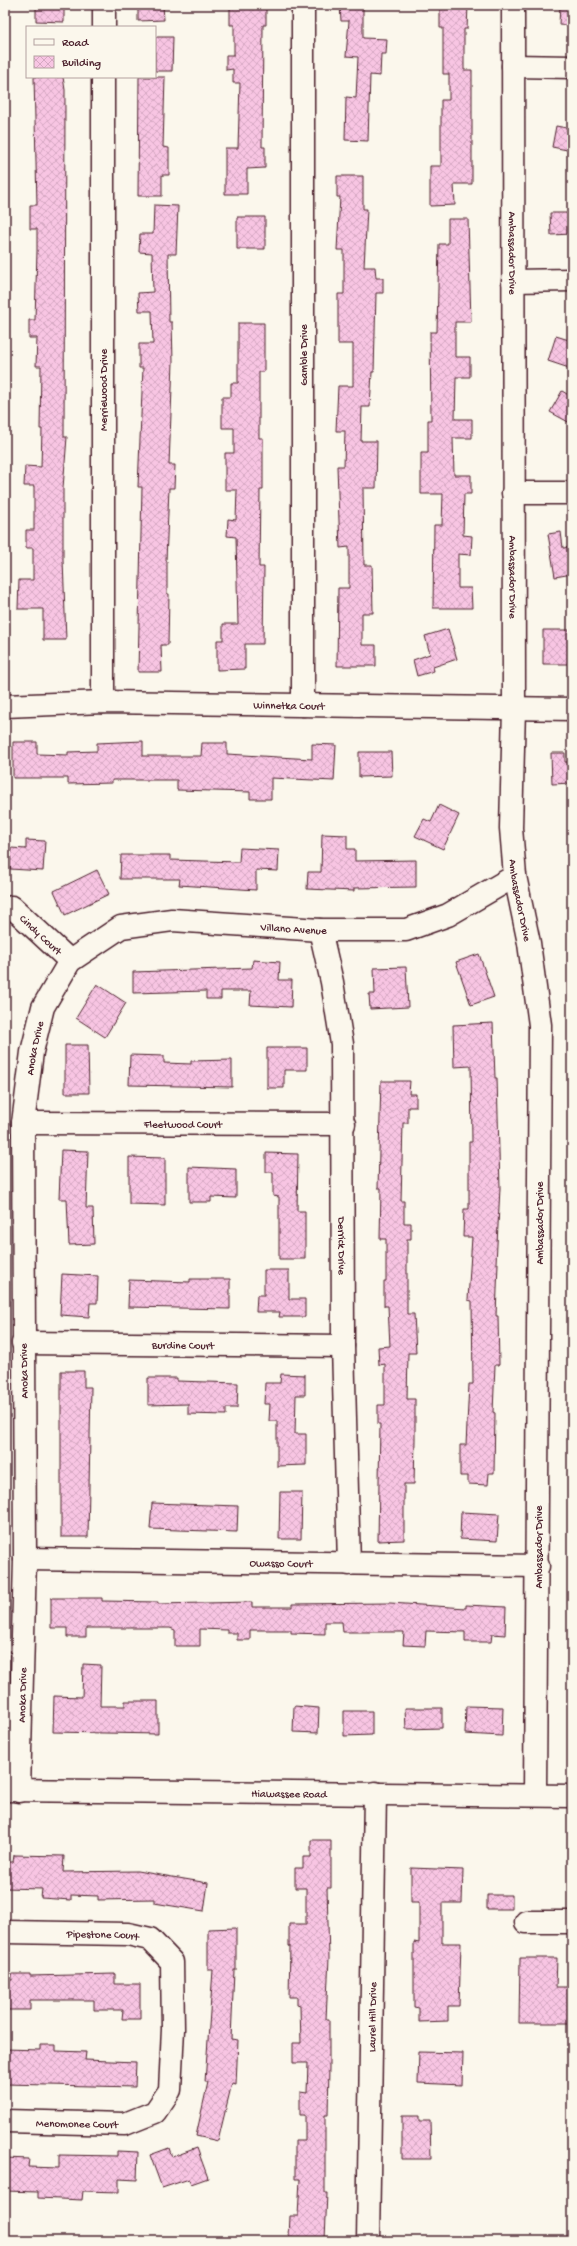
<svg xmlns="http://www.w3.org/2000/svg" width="577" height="2246" font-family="'Gochi Hand',sans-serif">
<defs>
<pattern id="building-cross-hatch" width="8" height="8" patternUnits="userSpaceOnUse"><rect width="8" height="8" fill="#f8c5e3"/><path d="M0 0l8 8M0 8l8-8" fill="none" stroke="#d6a9c3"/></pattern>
</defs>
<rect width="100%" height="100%" fill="#fbf7ec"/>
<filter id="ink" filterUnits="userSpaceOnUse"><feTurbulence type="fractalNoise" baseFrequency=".025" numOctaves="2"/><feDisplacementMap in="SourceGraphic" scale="8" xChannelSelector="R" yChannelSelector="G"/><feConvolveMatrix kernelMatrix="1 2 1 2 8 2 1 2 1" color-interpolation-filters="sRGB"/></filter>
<g filter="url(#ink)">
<path fill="url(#building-cross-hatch)" stroke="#4a1f2b" d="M36,5H64V22L36,21Z
M138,5H163L164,20L138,21Z
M230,5H266V25H263L262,147H265V168L247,169V194H225V148H238L240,83H233V69L226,70V55H234V25H230Z
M340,5H363V38L387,39L386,54H381L380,76L370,75L368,141L345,140L346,97L356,98L358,57L346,56L349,21H341Z
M468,5L467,29H464V70H472V184H454L455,205L430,206V166H441V100H449V74H443V28H440V6Z
M560,5H572V26L559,25Z
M155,37H173L172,71H155Z
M34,77H63L65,90L64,437H67L63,488V560L66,640H43V609H18L19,580H33V548H26V530H34V486H24L25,466L41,467L42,429H40L41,366H36L37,338H29V320H35L37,251V229H30V205H37Z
M139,77H165L163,147L169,148V175H162V196H138Z
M556,126L572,129V151L552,147Z
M337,176H363V209H367L364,267H375L376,278H383V293H376L374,372H372L370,407H362L361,441H377L376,488H363L364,565H372L373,613H362V645H376V666H337L338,588H349V547L340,548L337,466H344L345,431H336L338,386H353V344H338V294H344V250H337L340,197H337Z
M154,205L178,206L176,254H168L169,322H172L173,362L169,465H175L174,488H169L166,561H167V594H169L168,645H161L162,672H138L142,487H138L143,368H139V344H153L152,311H139L138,293L153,292L152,253L139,252L140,234H153Z
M550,213H572V234L551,235Z
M237,217H265V249H237Z
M448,219H468L471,322H455V357H470V377H456L455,419H472V438H453L454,475H471V494H464L463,535L472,536L471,555L458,554V588H471L472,608H433L434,525H442L443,494H421V453H428V420H431L430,332H437L439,244H448Z
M238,323H264V372H259V438H263V490H260L259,567H264L263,644H245V669L217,670V640H223V624H238L236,537L227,536L228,519L236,520L237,490H225V453H234V428H222V397H231V383H238Z
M556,336L572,341V369L548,361Z
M562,391L572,397V424L550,412Z
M561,532L563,548L572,547V574L555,577L548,534Z
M448,629L457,659L433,667L434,671L417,676L413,660L430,654L425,636Z
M543,630H572V664H543Z
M143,741V756H201L202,743H227V754L312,759V744L336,745L334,781L271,778V799H250V792L177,790V780H112V783L68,784V778H13V742H37V754L68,755V752L97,751V743Z
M359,752H391L392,776L359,777Z
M551,753H565V762H572V783L552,784Z
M439,805L459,815L443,849L415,836L424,819L431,822Z
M322,834L347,835V849H355V861L416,860V887L354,888V891L307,889L308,872H321Z
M26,840L45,841L43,871L10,869L11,848L26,849Z
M240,848L279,850L278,871L256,870V890L179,885L180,879H120L121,855H170V860L239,862Z
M97,870L109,894L65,915L54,891Z
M479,954L494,997L471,1005L456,962Z
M253,960L280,962L279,980H292L291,1007L250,1005L251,991H221V999H206V991L133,993V972L252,968Z
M406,967L408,1007L370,1009L369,994H375L374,968Z
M97,984L126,1003L105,1037L76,1018Z
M493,1023L495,1078H497L500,1188L496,1263H498L496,1316H498L499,1365H495L493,1412L495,1413L494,1473H489L488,1485L468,1484V1476H460V1445H466L469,1384H473L472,1301L468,1300L472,1237H463L464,1209H469V1142H472L471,1066L454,1067L453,1025Z
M65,1045H88L89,1093H65Z
M267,1048H307V1070H284V1088H267Z
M130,1055L164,1056V1063L191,1064V1061L232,1060V1087L129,1085Z
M381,1081H410L409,1094H416V1107H408V1123H403L401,1201H404V1223H411V1239H407V1314H414L416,1353H408L407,1399H415V1439L414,1484H404V1540L378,1541L380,1424H378V1405H385V1364L379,1365L378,1347L390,1346L388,1306H384V1281H386V1239H380L381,1188H378Z
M61,1150L88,1151L86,1208H93L94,1244L69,1245L67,1199H59Z
M266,1153L298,1154L297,1211H305V1259H279V1197L273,1196V1172H266Z
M129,1157L165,1158V1205L129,1204Z
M189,1167L236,1169V1198L211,1197V1202H189Z
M264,1270H289V1299H305V1317H279L280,1312H256L257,1295H264Z
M62,1274L98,1276L97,1303H90L89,1317L60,1315Z
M190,1279H230V1309L128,1307L129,1280L190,1282Z
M61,1371H84V1387H91L88,1537H61Z
M281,1374L305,1375V1395H296L295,1434H306V1465L277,1466V1421H269L270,1404H264L265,1383H280Z
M148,1378H177V1381L238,1383L237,1408H226V1415L188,1414V1404L148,1405Z
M280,1492H302L301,1539H279Z
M152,1503L238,1506L237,1532L150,1529Z
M461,1512L499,1514L497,1541L460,1539Z
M51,1598H102V1601L158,1602V1604L252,1602V1607H292V1604L390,1603L466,1608V1605L506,1607L505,1635L492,1634L491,1642H465V1632L426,1631L425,1646L403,1645L404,1632H343L342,1622H325V1634L291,1633V1630H250V1640H237V1633H227V1630L200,1629V1646H175V1630L170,1628H86V1637H67V1628H51Z
M83,1664L101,1665L100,1706H125V1701H158V1734L53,1732L54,1696L82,1697Z
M294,1706L319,1708L318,1733L293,1732Z
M466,1706L503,1707L502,1736L465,1734Z
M405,1708H442V1728L406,1729Z
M344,1711H372V1735L344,1736Z
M311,1840H331V1888H327L329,1958L326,2019H329V2067L328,2115H325V2193H327L325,2239L289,2237L290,2216H298L300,2179H295V2141H305V2115H300V2092L307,2093L308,2063H293V2043H301L300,2006L297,2005V1997H289L290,1946H289V1924H306V1888H295V1868H303V1857H311Z
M14,1855L64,1856L63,1872L137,1871L208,1883L204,1911L154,1903V1899L98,1900V1896L71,1895V1900L41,1898L42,1889L5,1888V1862H13Z
M411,1868L463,1870L462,1903H442V1943H461L459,2006H448V2021L419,2022V2008L414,2007V1942L419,1943V1902H411Z
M487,1895H512V1909H487Z
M236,1928V1970H234L231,2039L238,2040L236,2084L232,2083L218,2141L196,2136L208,2082H205L213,1970H208V1929Z
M520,1958H557L556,1987H572V2023H519Z
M12,1974H30V1976L115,1974V1984H140V2019H122L123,2010H94V2000H30V2010H5V1980H12Z
M40,2045H56V2051L86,2052L85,2060L136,2062L135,2087L5,2084V2049L40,2050Z
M419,2052L463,2053L462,2085L418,2083Z
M402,2116H419V2121H430L431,2159H402Z
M169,2148L172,2157L197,2148L208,2178L191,2184L189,2179L162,2188L150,2155Z
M117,2151L138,2152L137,2180L119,2179V2192L83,2191L82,2200L38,2198V2192L5,2191V2158L29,2159L28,2167L59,2168V2155L117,2156Z"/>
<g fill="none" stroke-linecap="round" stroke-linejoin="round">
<g stroke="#4a1f2b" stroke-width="25">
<g id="minor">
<path id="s1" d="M513,5L514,708L511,828L515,876L529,943L540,1025L535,1795"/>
<path d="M104,27V5"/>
<path d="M513,66L572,67"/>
<path d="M513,281L572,280"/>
<path d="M513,493H572"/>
<path d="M103,702V77"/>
<path d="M303,705V5"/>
<path id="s2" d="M5,706L103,702L572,709"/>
<path id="s3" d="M12,907L70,961"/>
<path id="s4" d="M320,930L332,982L342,1044L343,1346L349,1564"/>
<path id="s5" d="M23,1123L344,1124"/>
<path id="s6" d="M23,1343L343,1346"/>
<path id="s7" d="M25,1559L538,1566"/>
<path id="s8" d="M19,1791L25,1559L23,1123L32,1052L43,1007L70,961L121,927L172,920L320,930H406L448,915L515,876"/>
<path d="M526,1922H572"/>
<path id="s9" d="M5,1932L128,1934L150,1939L172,1962L173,2029L170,2090L155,2112L125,2124L5,2121"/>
<path id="s10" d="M368,2241L375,1793"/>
</g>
</g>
<g stroke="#4a1f2b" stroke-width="25">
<g id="major">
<path id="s11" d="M5,1790L572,1796"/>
</g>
</g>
<use href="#minor" stroke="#fbf7ec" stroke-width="22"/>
<use href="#major" stroke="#fbf7ec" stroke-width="22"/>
</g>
</g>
<g text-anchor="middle" stroke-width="3" stroke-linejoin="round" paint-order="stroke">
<g font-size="11" fill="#4a1f2b" stroke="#fbf7ec">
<text dy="4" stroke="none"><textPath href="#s1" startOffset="248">Ambassador Drive</textPath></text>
<text transform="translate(303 355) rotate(-90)" y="4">Gamble Drive</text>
<text transform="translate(103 390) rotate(-90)" y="4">Merriewood Drive</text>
<text dy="4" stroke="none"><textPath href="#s1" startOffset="572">Ambassador Drive</textPath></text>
<text dy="4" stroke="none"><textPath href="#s2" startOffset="284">Winnetka Court</textPath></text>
<text dy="4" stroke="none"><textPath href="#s1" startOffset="896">Ambassador Drive</textPath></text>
<text dy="4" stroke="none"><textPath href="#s8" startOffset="1074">Villano Avenue</textPath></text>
<text dy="4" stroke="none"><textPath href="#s3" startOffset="40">Cindy Court</textPath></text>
<text dy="4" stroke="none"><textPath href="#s8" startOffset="744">Anoka Drive</textPath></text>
<text dy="4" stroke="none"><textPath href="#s5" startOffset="160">Fleetwood Court</textPath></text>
<text transform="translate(539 1223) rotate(-90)" y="4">Ambassador Drive</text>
<text dy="4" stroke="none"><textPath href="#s4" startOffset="318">Derrick Drive</textPath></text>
<text dy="4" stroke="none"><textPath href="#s6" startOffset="160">Burdine Court</textPath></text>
<text transform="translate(23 1371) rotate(-91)" y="4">Anoka Drive</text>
<text transform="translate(538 1547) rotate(-90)" y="4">Ambassador Drive</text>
<text dy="4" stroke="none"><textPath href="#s7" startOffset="256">Owasso Court</textPath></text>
<text dy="4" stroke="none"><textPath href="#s8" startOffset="96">Anoka Drive</textPath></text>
<text dy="4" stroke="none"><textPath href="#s11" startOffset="284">Hiawassee Road</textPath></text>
<text dy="4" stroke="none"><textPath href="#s9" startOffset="98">Pipestone Court</textPath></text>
<text dy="4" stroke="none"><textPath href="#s10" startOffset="224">Laurel Hill Drive</textPath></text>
<text transform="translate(77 2123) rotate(1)" y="4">Menomonee Court</text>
</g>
</g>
<rect width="577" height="2246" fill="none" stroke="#fbf7ec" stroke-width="20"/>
<rect x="10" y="10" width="557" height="2226" fill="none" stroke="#4a1f2b" stroke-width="1.5" filter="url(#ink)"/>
<rect x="26" y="26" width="130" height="52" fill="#fbf7ec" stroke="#b4a19f"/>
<rect x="34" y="39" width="20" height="6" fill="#fbf7ec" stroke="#b4a19f"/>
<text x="62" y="46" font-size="12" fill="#4a1f2b">Road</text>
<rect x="34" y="56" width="20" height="12" fill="url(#building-cross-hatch)" stroke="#b4a19f"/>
<text x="62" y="66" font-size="12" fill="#4a1f2b">Building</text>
</svg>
